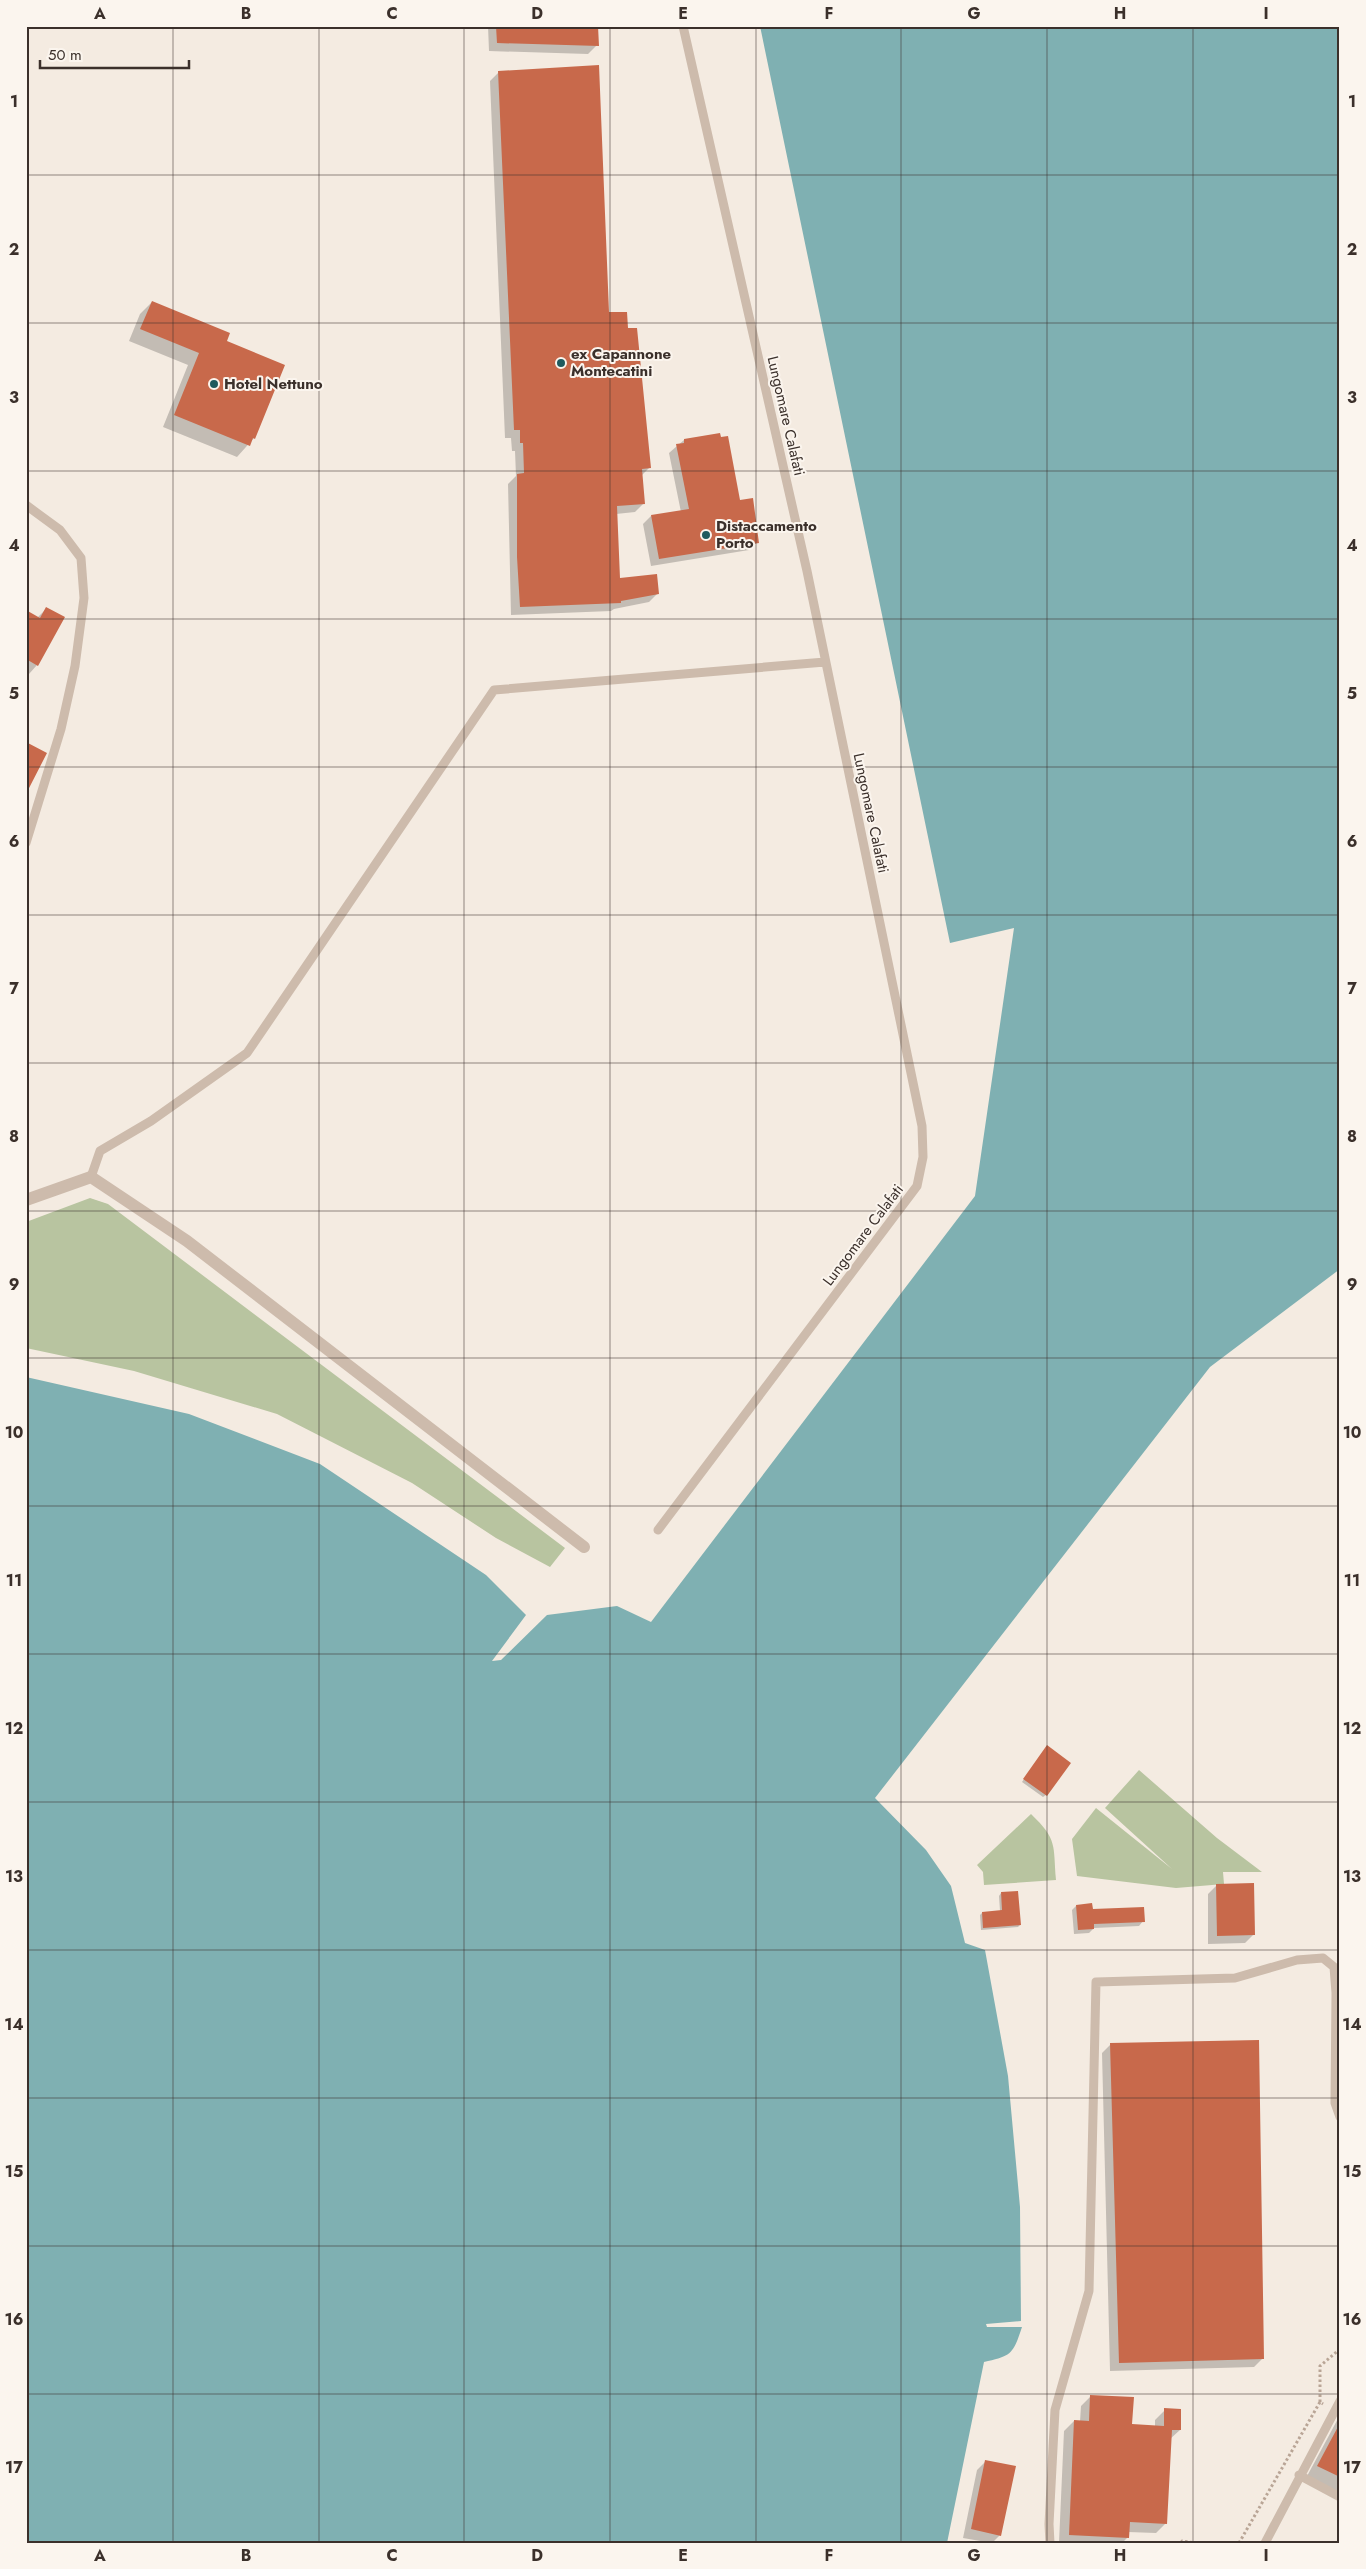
<svg xmlns="http://www.w3.org/2000/svg" width="1366" height="2569" font-family="Jost,sans-serif">
<rect width="100%" height="100%" fill="#f4ebe1"/>
<path fill="#b8c4a0" d="M90,1198L108,1204L565,1548L550,1567L496,1538L412,1483L277,1414L134,1371L26,1348V1222Z
M1139,1770L1217,1838L1262,1872H1223L1224,1884L1176,1888L1077,1876L1072,1839L1096,1808L1172,1869L1105,1808Z
M1031,1814C1058,1840 1053,1845 1056,1880L984,1885L983,1872L977,1865Z"/>
<path fill="#7fb0b2" d="M760,26H1340V1269L1210,1367L875,1798L926,1850L951,1886L965,1943L985,1950L1008,2076L1020,2207L1021,2321L986,2324L987,2327H1022C1013,2354 1012,2356 984,2362L947,2543H26V1377L189,1414L320,1464L486,1575L526,1615L492,1661L501,1660L547,1615L617,1606L651,1622L975,1196L1014,928L950,943Z"/>
<path fill="#0003" d="M488,26H596L597,45L588,54L489,51Z
M499,72L608,313L650,467L641,476L644,503L635,512L616,514L619,579L658,593L649,602L614,609L611,611L511,615L508,484L516,476L515,451H512L511,438H505L490,81Z
M152,302L225,342L254,438L237,457L163,427L188,365L129,341L140,314Z
M684,440L739,502L757,542L749,550L651,566L643,524L651,516L681,512L669,453Z
M46,609L37,665L29,674L26,672V612L37,618Z
M1045,1749L1046,1795L1043,1797L1022,1782Z
M1217,1885L1254,1934L1245,1943L1208,1944V1894Z
M1001,1893L1020,1925L1018,1927L981,1930L980,1915L982,1913L1000,1911L999,1896Z
M1076,1906L1092,1910L1143,1921L1139,1926L1094,1928L1089,1933L1074,1934L1072,1910Z
M1111,2044L1263,2358L1254,2367L1110,2371L1102,2053Z
M1091,2396L1131,2425L1155,2427V2420L1165,2410L1180,2430L1170,2439L1166,2523L1156,2533L1128,2532V2537L1122,2543H1059L1064,2431L1074,2421L1080,2422L1081,2406Z
M1340,2415V2495L1306,2478Z
M986,2461L1000,2535L992,2543L963,2538L977,2470Z"/>
<path fill="#c8694b" d="M496,26H598L599,46L497,43Z
M599,65L609,312H627L628,328H637L651,468L642,469L645,504L617,506L620,578L657,574L659,594L621,601V603L520,607L517,557V474L524,473L523,443H520V430H514L498,71Z
M152,301L230,333L227,341L285,365L255,439L253,438L250,446L174,415L199,353L140,329Z
M720,433L721,437L728,436L740,500L753,498L759,543L659,559L651,515L689,509L676,444L684,443V439Z
M46,607L65,617L38,666L26,659V610L40,618Z
M26,742L47,753L26,794Z
M1047,1745L1071,1763L1047,1796L1023,1779Z
M1254,1883L1255,1935L1217,1936L1216,1884Z
M1018,1891L1021,1925L983,1928L982,1912L1002,1910L1001,1892Z
M1092,1903L1093,1909L1144,1907L1145,1922L1094,1924V1929L1078,1930L1076,1905Z
M1259,2040L1264,2359L1119,2363L1110,2043Z
M1090,2395L1134,2397L1132,2424L1164,2426V2408L1181,2409V2430H1172L1167,2524L1130,2522L1129,2538L1069,2535L1074,2420L1089,2421Z
M1340,2423V2477L1317,2466Z
M985,2460L1016,2466L1001,2536L971,2529Z"/>
<g fill="none" stroke-linecap="round" stroke-linejoin="round">
<path stroke="#b9a596" stroke-width="3" stroke-dasharray="2.5 2.5" stroke-linecap="butt" d="M1320,2402V2366L1340,2349
M1182,2543V2541L1196,2543
M1239,2543L1320,2402L1323,2404"/>
<path stroke="#cdbbac" stroke-width="9" d="M26,505L60,530L81,558L84,598L75,666L61,729L26,843
M91,1177L100,1151L151,1121L247,1053L494,690L825,662
M658,1530L917,1186L923,1157L922,1126L807,571L683,26
M1299,2475L1340,2497
M1050,2543L1049,2524L1055,2410L1089,2291L1096,1982L1235,1978L1297,1960L1323,1958L1334,1967L1336,1993L1335,2103L1340,2117
M1265,2543L1340,2401"/>
<path stroke="#cdbbac" stroke-width="12" d="M26,1200L91,1177L187,1241L584,1547"/>
</g>
<path fill="none" stroke="#3b302b" stroke-width="1" stroke-opacity="0.55" d="M173,26V2543M319,26V2543M464,26V2543M610,26V2543M756,26V2543M901,26V2543M1047,26V2543M1193,26V2543M26,175H1340M26,323H1340M26,471H1340M26,619H1340M26,767H1340M26,915H1340M26,1063H1340M26,1211H1340M26,1358H1340M26,1506H1340M26,1654H1340M26,1802H1340M26,1950H1340M26,2098H1340M26,2246H1340M26,2394H1340"/>
<g fill="#1f5a5e" stroke="#fbf5ee" stroke-width="2">
<circle cx="561" cy="363" r="5"/>
<circle cx="214" cy="384" r="5"/>
<circle cx="706" cy="535" r="5"/>
</g>
<g text-anchor="middle" stroke-width="4" stroke-linejoin="round" paint-order="stroke">
<g font-size="15" font-weight="bold" fill="#3b302b" stroke="#fbf5ee" text-anchor="start">
<text x="571" y="359">ex Capannone<tspan x="571" dy="17">Montecatini</tspan></text>
<text x="224" y="389">Hotel Nettuno</text>
<text x="716" y="531">Distaccamento<tspan x="716" dy="17">Porto</tspan></text>
</g>
<g font-size="15" fill="#3b302b" stroke="#fbf5ee">
<text transform="translate(786 416) rotate(77)" y="5">Lungomare Calafati</text>
<text transform="translate(871 813) rotate(78)" y="5">Lungomare Calafati</text>
<text transform="translate(863 1235) rotate(-53)" y="5">Lungomare Calafati</text>
</g>
</g>
<rect width="1366" height="2569" fill="none" stroke="#fbf5ee" stroke-width="55"/>
<path d="M40 60v8h149v-8" fill="none" stroke="#3b302b" stroke-width="2.5"/>
<text x="48" y="60" font-size="15" fill="#3b302b" stroke="#fbf5ee" stroke-width="4" paint-order="stroke">50 m</text>
<rect x="28" y="28" width="1310" height="2514" fill="none" stroke="#3b302b" stroke-width="2"/>
<g font-size="16" text-anchor="middle" font-weight="bold" fill="#3b302b">
<text x="100" y="19">A</text>
<text x="246" y="19">B</text>
<text x="392" y="19">C</text>
<text x="537" y="19">D</text>
<text x="683" y="19">E</text>
<text x="829" y="19">F</text>
<text x="974" y="19">G</text>
<text x="1120" y="19">H</text>
<text x="1266" y="19">I</text>
<text x="14" y="107">1</text>
<text x="1352" y="107">1</text>
<text x="14" y="255">2</text>
<text x="1352" y="255">2</text>
<text x="14" y="403">3</text>
<text x="1352" y="403">3</text>
<text x="14" y="551">4</text>
<text x="1352" y="551">4</text>
<text x="14" y="699">5</text>
<text x="1352" y="699">5</text>
<text x="14" y="847">6</text>
<text x="1352" y="847">6</text>
<text x="14" y="994">7</text>
<text x="1352" y="994">7</text>
<text x="14" y="1142">8</text>
<text x="1352" y="1142">8</text>
<text x="14" y="1290">9</text>
<text x="1352" y="1290">9</text>
<text x="14" y="1438">10</text>
<text x="1352" y="1438">10</text>
<text x="14" y="1586">11</text>
<text x="1352" y="1586">11</text>
<text x="14" y="1734">12</text>
<text x="1352" y="1734">12</text>
<text x="14" y="1882">13</text>
<text x="1352" y="1882">13</text>
<text x="14" y="2030">14</text>
<text x="1352" y="2030">14</text>
<text x="14" y="2177">15</text>
<text x="1352" y="2177">15</text>
<text x="14" y="2325">16</text>
<text x="1352" y="2325">16</text>
<text x="14" y="2473">17</text>
<text x="1352" y="2473">17</text>
<text x="100" y="2561">A</text>
<text x="246" y="2561">B</text>
<text x="392" y="2561">C</text>
<text x="537" y="2561">D</text>
<text x="683" y="2561">E</text>
<text x="829" y="2561">F</text>
<text x="974" y="2561">G</text>
<text x="1120" y="2561">H</text>
<text x="1266" y="2561">I</text>
</g>
</svg>
